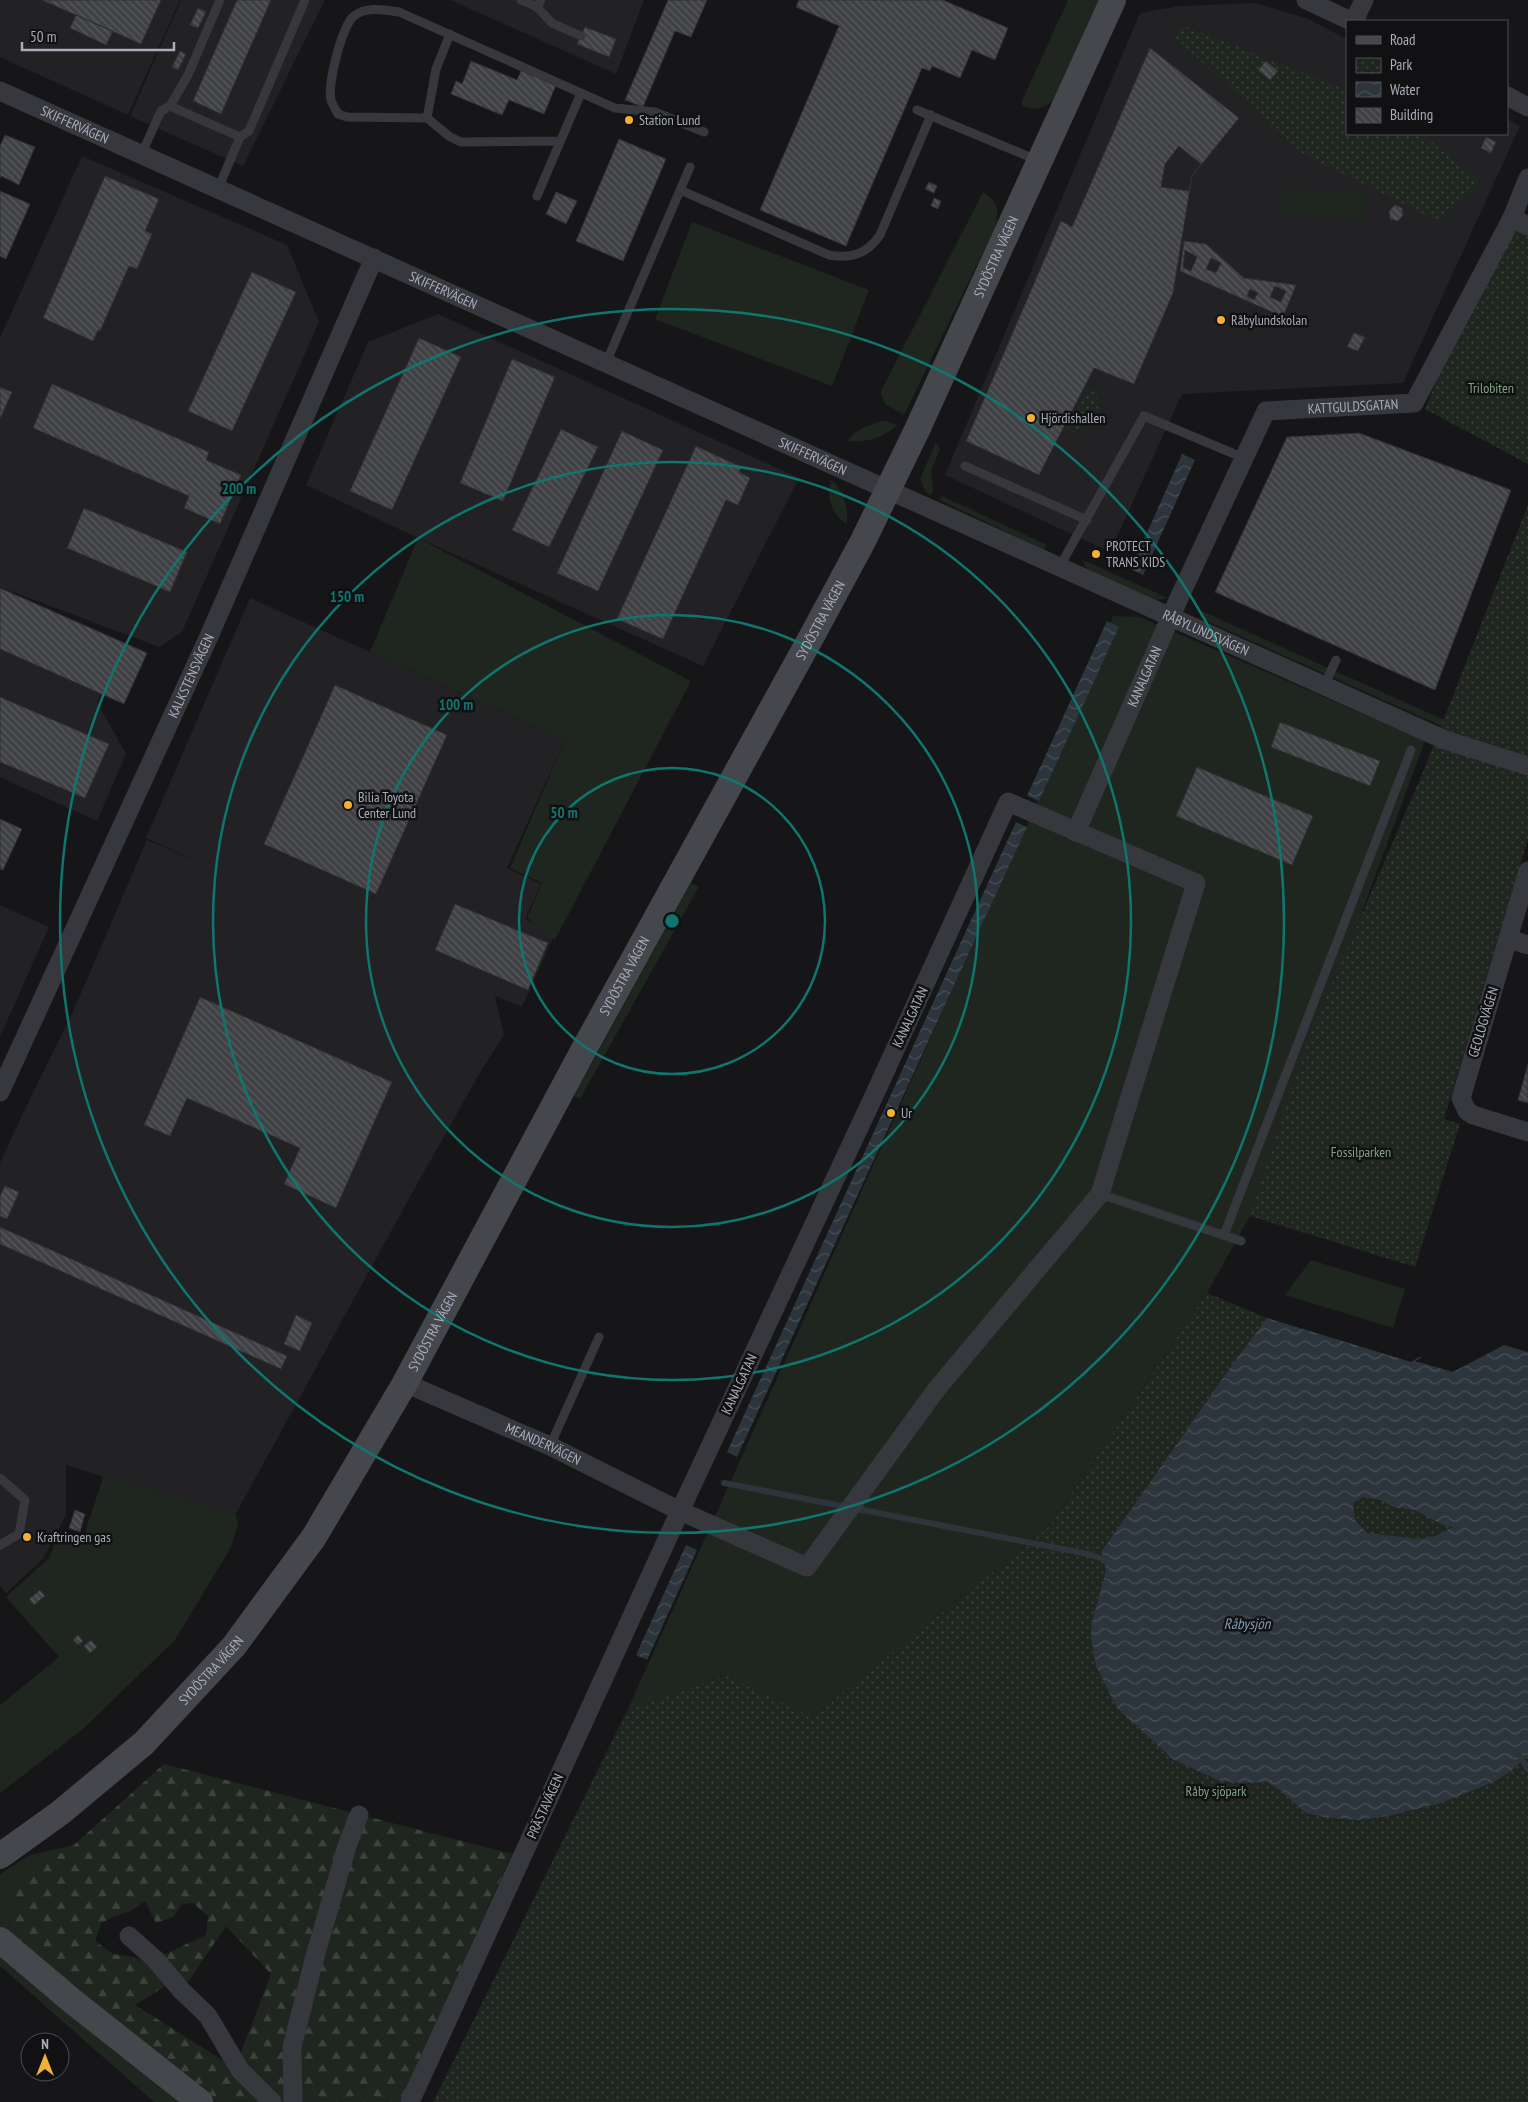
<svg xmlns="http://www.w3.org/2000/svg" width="1528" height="2102" font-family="'PT Sans Narrow',sans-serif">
<defs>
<pattern id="forest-firs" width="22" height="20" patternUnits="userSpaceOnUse" patternTransform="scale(1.25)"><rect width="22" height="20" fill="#1e261f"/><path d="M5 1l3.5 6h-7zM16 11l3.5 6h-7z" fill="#3c433d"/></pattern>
<pattern id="park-dots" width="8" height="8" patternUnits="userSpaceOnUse" patternTransform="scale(1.25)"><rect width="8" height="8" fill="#1e261f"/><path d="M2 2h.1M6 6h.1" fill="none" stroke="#3c433d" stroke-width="1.8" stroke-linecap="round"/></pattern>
<pattern id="water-waves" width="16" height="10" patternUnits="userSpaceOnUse" patternTransform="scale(1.25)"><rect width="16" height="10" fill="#2c353c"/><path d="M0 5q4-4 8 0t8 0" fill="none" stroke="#485056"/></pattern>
<pattern id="building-back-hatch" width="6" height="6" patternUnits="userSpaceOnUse" patternTransform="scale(1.25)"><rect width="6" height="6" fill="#404145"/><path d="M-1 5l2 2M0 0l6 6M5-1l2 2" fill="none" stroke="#595a5e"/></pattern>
</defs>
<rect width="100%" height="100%" fill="#161618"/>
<path fill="#222225" d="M0,0H180L128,115L0,57Z
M181,0H325L243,166L130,116Z
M450,0H644L616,74Z
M1255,3L1306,18L1347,39V134H1507V119L1520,126L1403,383L1182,394L1110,552L945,475L1140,13L1180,6Z
M82,156L287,245L319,322L182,632L159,647L0,587V338Z
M438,314L799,478L703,666L418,538L306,485L368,342Z
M250,598L565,740L507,868L541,884L525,919L555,933L522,1007L495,996L504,1035L481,1071L416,1186L234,1517L66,1465V1515L43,1559L6,1593L0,1586V1163L24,1111L71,1016L147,840L203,864L146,838Z
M0,649L101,694L97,702L126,754L97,821L0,777Z
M0,905L49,927L0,1037Z"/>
<path fill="#1e261f" d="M1068,0H1102L1054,99C1044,109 1036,111 1023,106L1021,103Z
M1281,189L1366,194L1364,221L1279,215Z
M983,192C999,201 999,212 995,228L904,415L885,404L881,394L882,389Z
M692,222L869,290L832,386L655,319Z
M881,421H886L897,425C882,439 867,442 848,441C855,429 868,426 881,421Z
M936,442L940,449L931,471L933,491L930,495L925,491L920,479Z
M832,480C845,493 848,507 847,524C833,517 824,495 832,480Z
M942,496L1047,545L1044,550L940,500Z
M418,538L691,681L555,940L527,918L542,883L510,868L565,740L370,652Z
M1083,560L1168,598L1156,600L1090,571L1085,566Z
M1197,609L1451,723L1448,729L1202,619Z
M1113,616L1140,617L1425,741L1250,1216L1207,1293L1050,1526L811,1718L725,1675L627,1711L1089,687Z
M691,883L699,887L580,1099L574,1096Z
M1311,1260L1405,1289L1393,1328L1285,1295Z
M104,1475L236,1515L238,1525L231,1547L175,1640L82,1730L0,1793V1705L59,1657L6,1597L49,1558L60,1531L83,1538Z
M74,1845L20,1878L7,1932L220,2102H154L0,1966V1874L30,1855Z"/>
<path fill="url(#forest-firs)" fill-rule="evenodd" d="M164,1764L512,1854L400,2102H220L7,1932L20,1878L74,1845ZM145,1901L156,1923L173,1917L182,1904L193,1903L208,1916L206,1935L163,1955L172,1970L188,1982L226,1926L271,1974L235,2068L135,2005L167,1985L150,1964L134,1957L113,1954L95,1941L101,1923L115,1916L131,1911Z"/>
<path fill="url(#park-dots)" d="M1184,26L1347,90V134H1422L1482,183L1438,221L1305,155L1174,37Z
M1509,206L1528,215V464L1425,409Z
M1088,389L1093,390L1101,405L1080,434L1067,430Z
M1528,505V839L1444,1119L1460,1124L1415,1267L1250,1216L1307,1042L1425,767Z
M1207,1293L1267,1318L1411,1362L1420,1357L1444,1364L1528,1347V2102H433L627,1711L725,1675L812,1717L1050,1526Z"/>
<path fill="url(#water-waves)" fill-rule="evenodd" d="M1182,454L1195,460L1143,575L1131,569Z
M1107,621L1119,627L1039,801L1027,796Z
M1016,822L1027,827L737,1457L727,1452Z
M1267,1318L1411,1362L1420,1357L1444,1364L1494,1337L1528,1347V1755L1511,1771L1495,1781L1441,1803L1388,1816L1357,1820L1324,1817L1306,1813L1280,1790L1267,1782L1243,1783L1220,1781L1174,1760L1117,1708L1096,1666L1091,1636L1092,1622L1106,1571L1102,1551L1230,1368ZM1363,1497L1380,1500L1394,1507L1415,1510L1445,1526L1453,1527L1435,1536L1418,1539L1367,1533L1355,1520L1353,1503Z
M686,1545L697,1550L647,1660L636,1655Z"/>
<path fill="#161618" d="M1494,1334L1528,1344V1352L1504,1345L1453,1372L1415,1361L1424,1356L1445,1363Z"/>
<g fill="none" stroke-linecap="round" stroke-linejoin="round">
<path stroke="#2c353c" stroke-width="6" d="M724,1483L1088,1554L1112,1562
M1519,1755L1528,1769"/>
</g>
<path fill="url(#building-back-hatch)" stroke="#303034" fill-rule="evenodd" d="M42,0H161L141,44Z
M237,0H271L221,114L193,101Z
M668,0H707L691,37L675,31L643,107L625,100Z
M799,0H943L1008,28L995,60L972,50L960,78L932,66L930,71L922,68L846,246L760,210L839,26L796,7Z
M198,8L206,12L198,28L190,25Z
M76,15L113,31L106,45L70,28Z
M585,27L616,39L609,57L577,44Z
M1150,48L1239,118L1192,176L1173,293L1134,384L1094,368L1039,475L966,441L1061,221L1072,227Z
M180,51L186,54L178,70L172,67Z
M471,61L517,80L521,71L556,85L544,114L509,100L502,115L451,94L456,81L462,84Z
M1266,61L1278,71L1270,80L1258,70Z
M5,135L35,147L19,185L1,176L0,178V146Z
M1486,137L1496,142L1491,153L1481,148Z
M619,139L666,159L623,261L576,241Z
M1179,146L1201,164L1192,176L1189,191L1161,187L1165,164Z
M105,176L159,199L145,231L152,234L137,269L129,266L100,331L98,330L93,341L43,318Z
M929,182L937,186L934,193L925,189Z
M0,191L30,204L6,259L0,256Z
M556,192L577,201L566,224L546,214Z
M934,198L941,201L938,209L931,206Z
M1395,205L1402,208L1403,215L1398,221L1390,219L1389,211Z
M1184,241L1206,244L1244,278L1296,285L1283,317L1180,271ZM1185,250L1197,257L1191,271L1183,268ZM1211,258L1221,263L1216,273L1206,269ZM1275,286L1286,291L1281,302L1270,297ZM1250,289L1258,293L1254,300L1247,296Z
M252,272L296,292L232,431L188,411Z
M1354,333L1365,337L1358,351L1347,347Z
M419,338L461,357L392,510L350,491Z
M512,359L555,377L503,501L460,483Z
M52,384L209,452L206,460L241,475L220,524L184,508L189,496L33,428Z
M0,387L12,392L0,419Z
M561,429L598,447L549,547L512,530Z
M622,431L663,450L598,591L557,573Z
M1359,433L1511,490L1435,690L1215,592L1287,437Z
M696,446L741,467L739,472L750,478L738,505L726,500L663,639L617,619Z
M84,508L187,552L170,592L67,548Z
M0,588L147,653L124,704L0,649Z
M335,685L447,735L376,894L264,844Z
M0,697L109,744L85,798L0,762Z
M1280,722L1380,761L1370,786L1271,747Z
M1197,767L1313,816L1292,865L1176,816Z
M0,819L22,829L3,870L0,869Z
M455,904L548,943L528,990L435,950Z
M200,997L392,1082L336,1208L284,1184L300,1148L187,1098L170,1136L144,1125Z
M1528,1064V1103L1518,1100Z
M5,1186L19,1192L7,1219L0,1216V1196Z
M0,1227L287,1356L281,1369L0,1244Z
M296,1315L312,1323L300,1351L284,1344Z
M75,1510L85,1514L80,1532L69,1528Z
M40,1590L45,1596L34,1605L29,1599Z
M78,1635L83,1641L78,1645L73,1640Z
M91,1640L97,1647L90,1653L84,1646Z"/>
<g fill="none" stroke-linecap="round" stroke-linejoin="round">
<path stroke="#37383d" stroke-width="9" d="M521,0L537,7L541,0
M537,7L552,23L581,36
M170,106L240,137
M917,110L1037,160
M427,118L436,69L450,34
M560,141L461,142L450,137L427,118L347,117L338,114C336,110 332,104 331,100C327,85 342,25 354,16C367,6 384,10 399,12L581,93
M141,155L161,111L170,106L188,75L220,0
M218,189L240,137L249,131L305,0
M680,190L829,255C851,259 867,254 880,235L931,115
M537,196L581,93L615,108L655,112L704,132
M606,363L690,167
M965,466L1087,520
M1060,566L1144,416L1244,458
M1324,686L1336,660
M1100,1194L1241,1241
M1224,1235L1411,750
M550,1446L599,1337
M0,1478L25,1500L19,1534L0,1545"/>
<g stroke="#37383d" stroke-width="19">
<path d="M1306,0L1351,21"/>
<path d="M1354,21L1364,0"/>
<path id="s1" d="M0,91L1445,740L1528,766"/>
<path d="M1507,96L1528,107"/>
<path d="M1512,218L1528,226"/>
<path id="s2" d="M1076,832L1179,598L1266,411L1414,403L1512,218L1528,178"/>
<path d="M1528,871L1461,1098L1467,1111L1473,1115L1528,1132"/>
<path d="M1508,939L1528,945"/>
<path id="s3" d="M0,1092L210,634L374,258"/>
<path id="s4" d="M405,1383L550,1446L680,1511L807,1567L936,1390L1100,1194L1196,883L1008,802L878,1087L680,1511L410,2102"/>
<path d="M129,1936L155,1959L182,1991L208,2016L240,2070L272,2102"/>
<path d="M293,2102L292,2047L315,1956L347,1846L359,1815"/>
</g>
<g stroke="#45474d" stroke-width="26">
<path id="s5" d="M0,1856L60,1813L144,1743L234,1646L314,1537L405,1383L583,1051L813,634L863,541L917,430L1113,0"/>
<path d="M0,1940L71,2000L200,2102"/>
</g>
</g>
<g fill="none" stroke="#0f766e" stroke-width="2.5">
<circle cx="672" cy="921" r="153"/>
<circle cx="672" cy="921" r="306"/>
<circle cx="672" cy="921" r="459"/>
<circle cx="672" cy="921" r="612"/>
</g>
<g fill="#f2b134" stroke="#111113" stroke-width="2">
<circle cx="629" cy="120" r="5"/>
<circle cx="1221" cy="320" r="5"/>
<circle cx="1031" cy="418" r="5"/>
<circle cx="1096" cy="554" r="5"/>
<circle cx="348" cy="805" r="5"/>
<circle cx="891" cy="1113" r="5"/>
<circle cx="27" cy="1537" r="5"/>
</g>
<g text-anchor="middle" stroke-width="5" stroke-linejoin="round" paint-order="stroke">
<g font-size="14" fill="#a8adb8" stroke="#111113" text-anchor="start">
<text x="639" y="125">Station Lund</text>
<text x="1231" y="325">Råbylundskolan</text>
<text x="1041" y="423">Hjördishallen</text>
<text x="1106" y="551">PROTECT<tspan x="1106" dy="16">TRANS KIDS</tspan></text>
<text x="358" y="802">Bilia Toyota<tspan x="358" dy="16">Center Lund</tspan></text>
<text x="901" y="1118">Ur</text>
<text x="37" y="1542">Kraftringen gas</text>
</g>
<g font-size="14" fill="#a8adb8" stroke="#111113">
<text dy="5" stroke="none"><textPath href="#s1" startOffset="82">SKIFFERVÄGEN</textPath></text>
<text dy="5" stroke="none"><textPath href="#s5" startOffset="1902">SYDÖSTRA VÄGEN</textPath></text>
<text dy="5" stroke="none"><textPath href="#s1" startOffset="486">SKIFFERVÄGEN</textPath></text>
<text dy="5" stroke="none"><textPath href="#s2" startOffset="549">KATTGULDSGATAN</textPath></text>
<text dy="5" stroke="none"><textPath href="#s1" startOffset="891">SKIFFERVÄGEN</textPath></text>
<text dy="5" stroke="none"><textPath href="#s5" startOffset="1498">SYDÖSTRA VÄGEN</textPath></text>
<text dy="5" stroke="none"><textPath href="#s1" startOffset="1322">RÅBYLUNDSVÄGEN</textPath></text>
<text dy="5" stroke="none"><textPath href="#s3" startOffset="458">KALKSTENSVÄGEN</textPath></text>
<text dy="5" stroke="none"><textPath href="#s2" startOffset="170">KANALGATAN</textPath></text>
<text dy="5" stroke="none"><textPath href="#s5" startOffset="1092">SYDÖSTRA VÄGEN</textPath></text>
<text transform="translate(910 1017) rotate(-65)" y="5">KANALGATAN</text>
<text transform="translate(1483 1022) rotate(-73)" y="5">GEOLOGVÄGEN</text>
<text dy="5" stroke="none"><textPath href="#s5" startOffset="688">SYDÖSTRA VÄGEN</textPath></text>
<text transform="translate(739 1384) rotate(-65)" y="5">KANALGATAN</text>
<text dy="5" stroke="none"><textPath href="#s4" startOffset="151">MEANDERVÄGEN</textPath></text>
<text dy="5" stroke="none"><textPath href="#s5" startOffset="282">SYDÖSTRA VÄGEN</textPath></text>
<text transform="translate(545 1806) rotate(-66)" y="5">PRÄSTAVÄGEN</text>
</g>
<g font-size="14" fill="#7fa381" stroke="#111113">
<text x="1491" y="393">Trilobiten</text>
<text x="1361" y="1157">Fossilparken</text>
<text x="1216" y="1796">Råby sjöpark</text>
</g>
<g font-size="15" font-style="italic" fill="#7f9bb3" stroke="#111113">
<text x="1247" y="1629">Råbysjön</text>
</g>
</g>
<circle cx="672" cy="921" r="8" fill="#0f766e" stroke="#111113" stroke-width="2.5"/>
<g font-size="15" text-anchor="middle" font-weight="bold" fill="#0f766e" stroke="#111113" stroke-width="5" stroke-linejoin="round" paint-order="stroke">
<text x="239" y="494">200 m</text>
<text x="347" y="602">150 m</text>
<text x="456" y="710">100 m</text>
<text x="564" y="818">50 m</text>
</g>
<rect x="1346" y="20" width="162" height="115" fill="#111113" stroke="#4d4f55"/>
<rect x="1356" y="36" width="25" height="8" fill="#45474d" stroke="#4d4f55"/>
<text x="1390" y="45" font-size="15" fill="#a8adb8">Road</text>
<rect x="1356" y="58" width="25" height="15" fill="url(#park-dots)" stroke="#4d4f55"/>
<text x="1390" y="70" font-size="15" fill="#a8adb8">Park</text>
<rect x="1356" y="82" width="25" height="15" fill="url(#water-waves)" stroke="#4d4f55"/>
<text x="1390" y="95" font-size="15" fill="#a8adb8">Water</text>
<rect x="1356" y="108" width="25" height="15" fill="url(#building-back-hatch)" stroke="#4d4f55"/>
<text x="1390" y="120" font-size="15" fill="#a8adb8">Building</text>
<g transform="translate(45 2057)"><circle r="24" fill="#111113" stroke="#4d4f55"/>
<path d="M0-4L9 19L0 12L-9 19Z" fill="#f2b134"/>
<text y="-8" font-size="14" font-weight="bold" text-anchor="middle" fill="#a8adb8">N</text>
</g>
<path d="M22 42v8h152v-8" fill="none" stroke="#a8adb8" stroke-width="2.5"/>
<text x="30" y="42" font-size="15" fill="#a8adb8" stroke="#111113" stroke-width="4" paint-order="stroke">50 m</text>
</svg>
